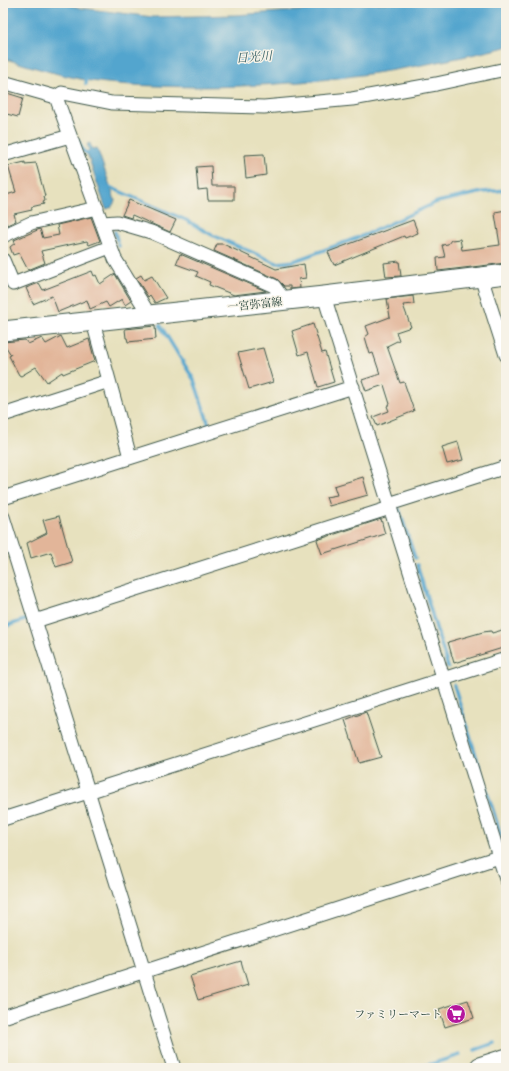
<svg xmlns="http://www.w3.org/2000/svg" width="509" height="1071" font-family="'IM FELL Great Primer','Noto Serif JP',serif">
<rect width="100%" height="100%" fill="#f7f3e8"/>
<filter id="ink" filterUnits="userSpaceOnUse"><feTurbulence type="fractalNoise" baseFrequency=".025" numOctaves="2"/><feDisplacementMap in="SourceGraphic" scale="8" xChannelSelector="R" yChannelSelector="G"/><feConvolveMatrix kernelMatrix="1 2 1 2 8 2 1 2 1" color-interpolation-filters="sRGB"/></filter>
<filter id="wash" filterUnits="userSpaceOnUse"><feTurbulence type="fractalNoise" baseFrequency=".012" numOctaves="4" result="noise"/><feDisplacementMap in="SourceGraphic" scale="16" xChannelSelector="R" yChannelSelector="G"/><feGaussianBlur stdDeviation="0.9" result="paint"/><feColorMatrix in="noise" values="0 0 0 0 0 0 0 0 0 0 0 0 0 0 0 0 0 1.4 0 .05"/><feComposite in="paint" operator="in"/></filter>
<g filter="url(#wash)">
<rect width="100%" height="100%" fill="#e7e1be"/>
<path fill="#53a5ce" stroke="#397181" d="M3,3H63L81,8L153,17L235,15L309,10L353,3H506V47C403,72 300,87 194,87C160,86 125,86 91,81C62,76 31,67 3,58Z
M90,143L92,149L97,148L115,200C113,206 112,208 106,209L87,153L89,150L87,144Z"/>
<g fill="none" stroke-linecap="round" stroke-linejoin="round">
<path stroke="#53a5ce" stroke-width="3.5" d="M86,84L87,75
M78,140L83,151L87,153L90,152
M107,186L186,220L212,235L277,263L294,261L365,235L437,202L483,192L506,190
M115,232L117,240
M118,244L119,246
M160,325L194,380L209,425L201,429
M399,509L415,558
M417,565L448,667
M3,627L28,619
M454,685L502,839
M506,851V852
M475,1050L495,1043
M418,1068L460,1055"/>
</g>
<g id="blocks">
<path fill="#e2b599" d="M7,93L23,98L18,117L3,113Z
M264,154L266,175L246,178L244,155Z
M25,162V164L36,163L45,196H44L45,201L43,202L44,204L31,207L32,210L14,214L16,221L7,225L3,216V196L16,192L8,166Z
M211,166L212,186H234V200H208L207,189L198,190L196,167Z
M129,200L176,220L170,232L132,215L131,218L122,215Z
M506,210V263L438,271L437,258L445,257L442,245L448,244L451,240L460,239L462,250L500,245L495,214V212Z
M91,217L100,241L89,245L87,241L41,251L45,263L28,270L19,253L13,255L10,247L15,243L14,240L40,229L43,238L59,235L57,225Z
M413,220L418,233L405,238L404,236L334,265L328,252Z
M217,244H223L276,269L304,264L306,278L299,279L300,288L290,289V286H284L277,279L214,251Z
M180,254L266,291L234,295L209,285L210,282L196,276L198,272L176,264Z
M399,261L401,276L386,277L384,263Z
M92,271L94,276L96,275L100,284L115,274L131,301L125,305L122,299L109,307L106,302L90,309L87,300L58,312L52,296L33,304L26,288L39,283L43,290Z
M141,275L144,280L152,276L166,298L155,303L150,295L148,297L136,278Z
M413,296L414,304L403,305L411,327L396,332L399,340L387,346L400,383L404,382L414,411L377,426L373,417L389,411L387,406L390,404L384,385L366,391L362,380L380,374L373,353L370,354L365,337L369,334L366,326L390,317L387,299Z
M313,324L322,353L325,352L334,382L318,387L308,352L299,355L292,331Z
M155,326L156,339L128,342L127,338H126L125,329Z
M61,336L67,348L89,339L95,361L63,374L62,372L47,382L36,367L21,376L19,375L9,356L11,355L3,342L25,340L28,344L42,338L46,344Z
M263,348L273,382L249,389L238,353Z
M458,442L463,460L447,464L442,447Z
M363,477L368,495L329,506L326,497L337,495L334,486Z
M59,516L72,562L56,567L51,552L31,558L27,543L47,533L43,520Z
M381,519L385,534L322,554L317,540Z
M506,629V647L454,663L448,642L483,632L491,631L492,633Z
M366,712L381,757L359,763L345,720Z
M241,961L248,985L198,1000L190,976Z
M468,1000L474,1018L445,1027L439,1009Z"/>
</g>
</g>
<g filter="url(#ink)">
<use href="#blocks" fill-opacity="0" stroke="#3d5649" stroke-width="1"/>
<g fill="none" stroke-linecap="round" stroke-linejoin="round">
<g stroke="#3d5649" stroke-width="15">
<path id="minor" d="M3,82L56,97L115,259L150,316
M56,97L62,93L112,103L264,107L352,99L436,84L506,69
M3,155L70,136
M102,223L117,222L151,232L274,286L285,301
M3,236L31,223L97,208
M3,260L13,284L110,247
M481,277L506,355
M324,296L506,879
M93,322L130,457
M3,415L109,381
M3,498L353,387
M389,504L506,467
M3,517L174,1068
M35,621L390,508
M3,819L506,659
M3,1017L499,857"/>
</g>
<g stroke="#3d5649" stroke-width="21">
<path id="secondary" d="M3,331L324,296L506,274"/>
</g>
<g stroke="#3d5649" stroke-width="24">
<path id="trunk" d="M481,1068L506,1060"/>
</g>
<use href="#minor" stroke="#fff" stroke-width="13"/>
<use href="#secondary" stroke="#fff" stroke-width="19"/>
<use href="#trunk" stroke="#fff" stroke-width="22"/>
</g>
</g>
<defs>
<g id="supermarket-disc" transform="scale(1)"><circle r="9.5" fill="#b5179e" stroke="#f7f3e8"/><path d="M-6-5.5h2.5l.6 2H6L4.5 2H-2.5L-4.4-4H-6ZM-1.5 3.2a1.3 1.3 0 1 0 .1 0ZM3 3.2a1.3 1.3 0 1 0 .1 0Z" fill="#fff"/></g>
</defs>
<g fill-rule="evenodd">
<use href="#supermarket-disc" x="456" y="1014"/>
</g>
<g text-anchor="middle" stroke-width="3" stroke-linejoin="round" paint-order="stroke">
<g font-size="11" fill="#1f3d34" stroke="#f7f3e8">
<text transform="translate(255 304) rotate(-6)" y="4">一宮弥富線</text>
</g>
<g font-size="11" fill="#1f3d34" stroke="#f7f3e8" text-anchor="end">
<text x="442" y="1018">ファミリーマート</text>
</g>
<g font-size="12" font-style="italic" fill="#2f5c62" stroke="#f7f3e8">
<text transform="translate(254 57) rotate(-4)" y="4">日光川</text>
</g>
</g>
<rect width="509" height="1071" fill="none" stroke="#f7f3e8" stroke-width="16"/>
</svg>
